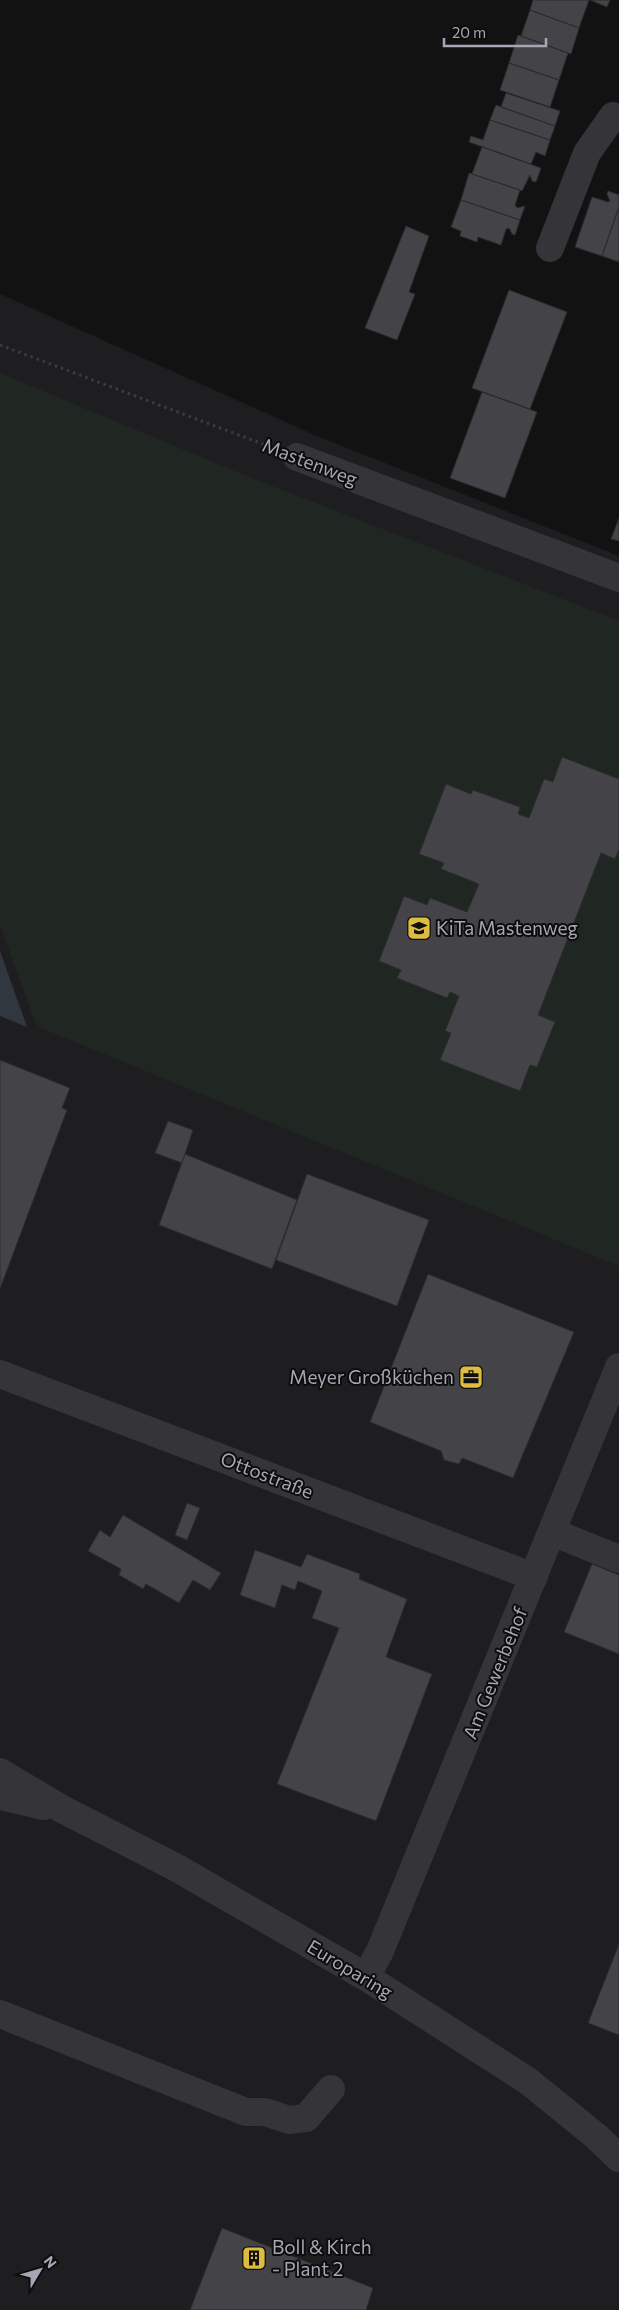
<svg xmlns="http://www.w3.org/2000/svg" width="619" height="2310" font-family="Commissioner,sans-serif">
<rect width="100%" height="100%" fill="#121213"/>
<path fill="#1e1e20" d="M0,294L317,436L619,556V2310H0Z"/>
<path fill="#202722" d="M0,373L249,477L619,621V1266L41,1028L35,1022L0,925Z"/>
<path fill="#31373e" d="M0,951L27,1027L0,1016Z"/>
<path fill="#444448" stroke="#2c2c2f" d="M533,0H589L579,28L530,10Z
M590,0H610L607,7Z
M530,10L579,28L571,54L521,36Z
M518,35L568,53L559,80L509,63Z
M509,63L559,80L550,107L500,90Z
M506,93L560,111L555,126L501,107Z
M496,105L555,126L550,140L490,120Z
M490,120L550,140L545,156L536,152L531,164L469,142L471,136L483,140Z
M482,147L541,168L536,182L532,181L530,175L522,191L472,174Z
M469,173L520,190L515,205L517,208L525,206L520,220L461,200Z
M608,191L619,195V207L602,256L575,247L592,197L608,202L610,201L607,194Z
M461,200L520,220L515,235L512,234L509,228L506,229L501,245L478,237L477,242L460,236L461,231L451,227Z
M619,207V262L602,256Z
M406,226L429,236L409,292L415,294L397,340L365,328Z
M509,290L567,312L530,409L472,388Z
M482,392L537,412L505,498L450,478Z
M619,518V541L611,539Z
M562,757L619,779V849L615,859L601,853L538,1015L555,1022L537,1067L530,1065L520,1091L440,1060L451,1033L445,1031L459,996L450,992L447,998L397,978L401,970L379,961L404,896L427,905L430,898L467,912L479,884L441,869L444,863L419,854L446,784L471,794L473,790L520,807L518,814L529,818L544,779L553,782Z
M0,1060L70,1088L62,1108L67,1110L0,1289Z
M168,1121L193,1130L182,1163L155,1153Z
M185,1154L297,1200L272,1269L159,1225Z
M307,1174L429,1220L397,1306L276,1260Z
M428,1274L574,1332L513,1478L462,1458L459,1464L444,1460L441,1451L370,1422Z
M187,1503L200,1508L187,1540L175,1535Z
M123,1515L221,1573L210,1590L193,1580L179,1603L146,1584L143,1589L119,1575L121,1569L88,1551L100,1530L110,1537Z
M255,1550L301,1567L307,1554L360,1574L359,1579L407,1599L386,1657L432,1674L376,1821L277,1784L339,1628L312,1618L322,1591L298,1581L295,1590L282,1585L275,1608L240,1595Z
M592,1564L619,1575V1654L564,1632Z
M619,1944V2035L588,2023Z
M222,2228L373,2288L366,2310H190Z"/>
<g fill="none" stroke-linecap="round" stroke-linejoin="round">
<path stroke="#3b3c40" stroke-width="3" stroke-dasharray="2.5 4" stroke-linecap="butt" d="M0,345L268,446"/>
<path stroke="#353539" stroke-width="28" d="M550,248L587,153L613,116
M297,457L619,578
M0,1374L534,1577
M552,1532L619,1559
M0,1772L62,1809L177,1868L366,1977L528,2081L597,2137L619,2158
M0,1796L44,1806
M366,1977L380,1951L619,1367
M0,2014L246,2112H265L289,2120L306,2118L331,2089"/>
</g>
<defs>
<g id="school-square" transform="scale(1.25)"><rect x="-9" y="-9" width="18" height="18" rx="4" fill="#ddbc40" stroke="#0d0d0e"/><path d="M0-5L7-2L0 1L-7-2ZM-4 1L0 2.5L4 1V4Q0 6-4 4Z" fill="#111"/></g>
<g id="office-square" transform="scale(1.25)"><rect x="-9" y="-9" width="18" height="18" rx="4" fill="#ddbc40" stroke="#0d0d0e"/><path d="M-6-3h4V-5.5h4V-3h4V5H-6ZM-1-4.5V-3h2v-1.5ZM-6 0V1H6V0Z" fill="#111"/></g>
<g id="building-square" transform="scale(1.25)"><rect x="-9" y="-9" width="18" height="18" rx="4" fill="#ddbc40" stroke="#0d0d0e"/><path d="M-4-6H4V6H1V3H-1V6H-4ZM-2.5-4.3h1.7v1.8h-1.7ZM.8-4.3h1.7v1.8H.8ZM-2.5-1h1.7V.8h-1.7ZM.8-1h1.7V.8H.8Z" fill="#111"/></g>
</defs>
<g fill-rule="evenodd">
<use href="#school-square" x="419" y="928"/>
<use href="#office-square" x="471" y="1377"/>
<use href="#building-square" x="254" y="2258"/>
</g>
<g text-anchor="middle" stroke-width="4" stroke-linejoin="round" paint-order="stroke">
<g font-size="19" fill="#a5a7b2" stroke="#0d0d0e">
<text transform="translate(310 462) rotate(21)" y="7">Mastenweg</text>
<text transform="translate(267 1475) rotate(21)" y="7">Ottostraße</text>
<text transform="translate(495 1673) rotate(-68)" y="7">Am Gewerbehof</text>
<text transform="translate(350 1969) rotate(31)" y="7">Europaring</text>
</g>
<g font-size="19" fill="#a5a7b2" stroke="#0d0d0e" text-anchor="start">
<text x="436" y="935">KiTa Mastenweg</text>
<text x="454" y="1384" text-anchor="end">Meyer Großküchen</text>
<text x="272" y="2254">Boll &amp; Kirch<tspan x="272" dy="22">- Plant 2</tspan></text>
</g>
</g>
<g transform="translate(40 2270) rotate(52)" stroke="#0d0d0e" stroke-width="4" paint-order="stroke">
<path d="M0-4L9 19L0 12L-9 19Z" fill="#a5a7b2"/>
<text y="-8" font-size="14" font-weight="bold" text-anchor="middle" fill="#a5a7b2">N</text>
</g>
<path d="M444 38v8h102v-8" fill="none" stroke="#a5a7b2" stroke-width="2.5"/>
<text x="452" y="38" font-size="15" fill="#a5a7b2" stroke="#0d0d0e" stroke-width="4" paint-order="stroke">20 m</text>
</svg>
